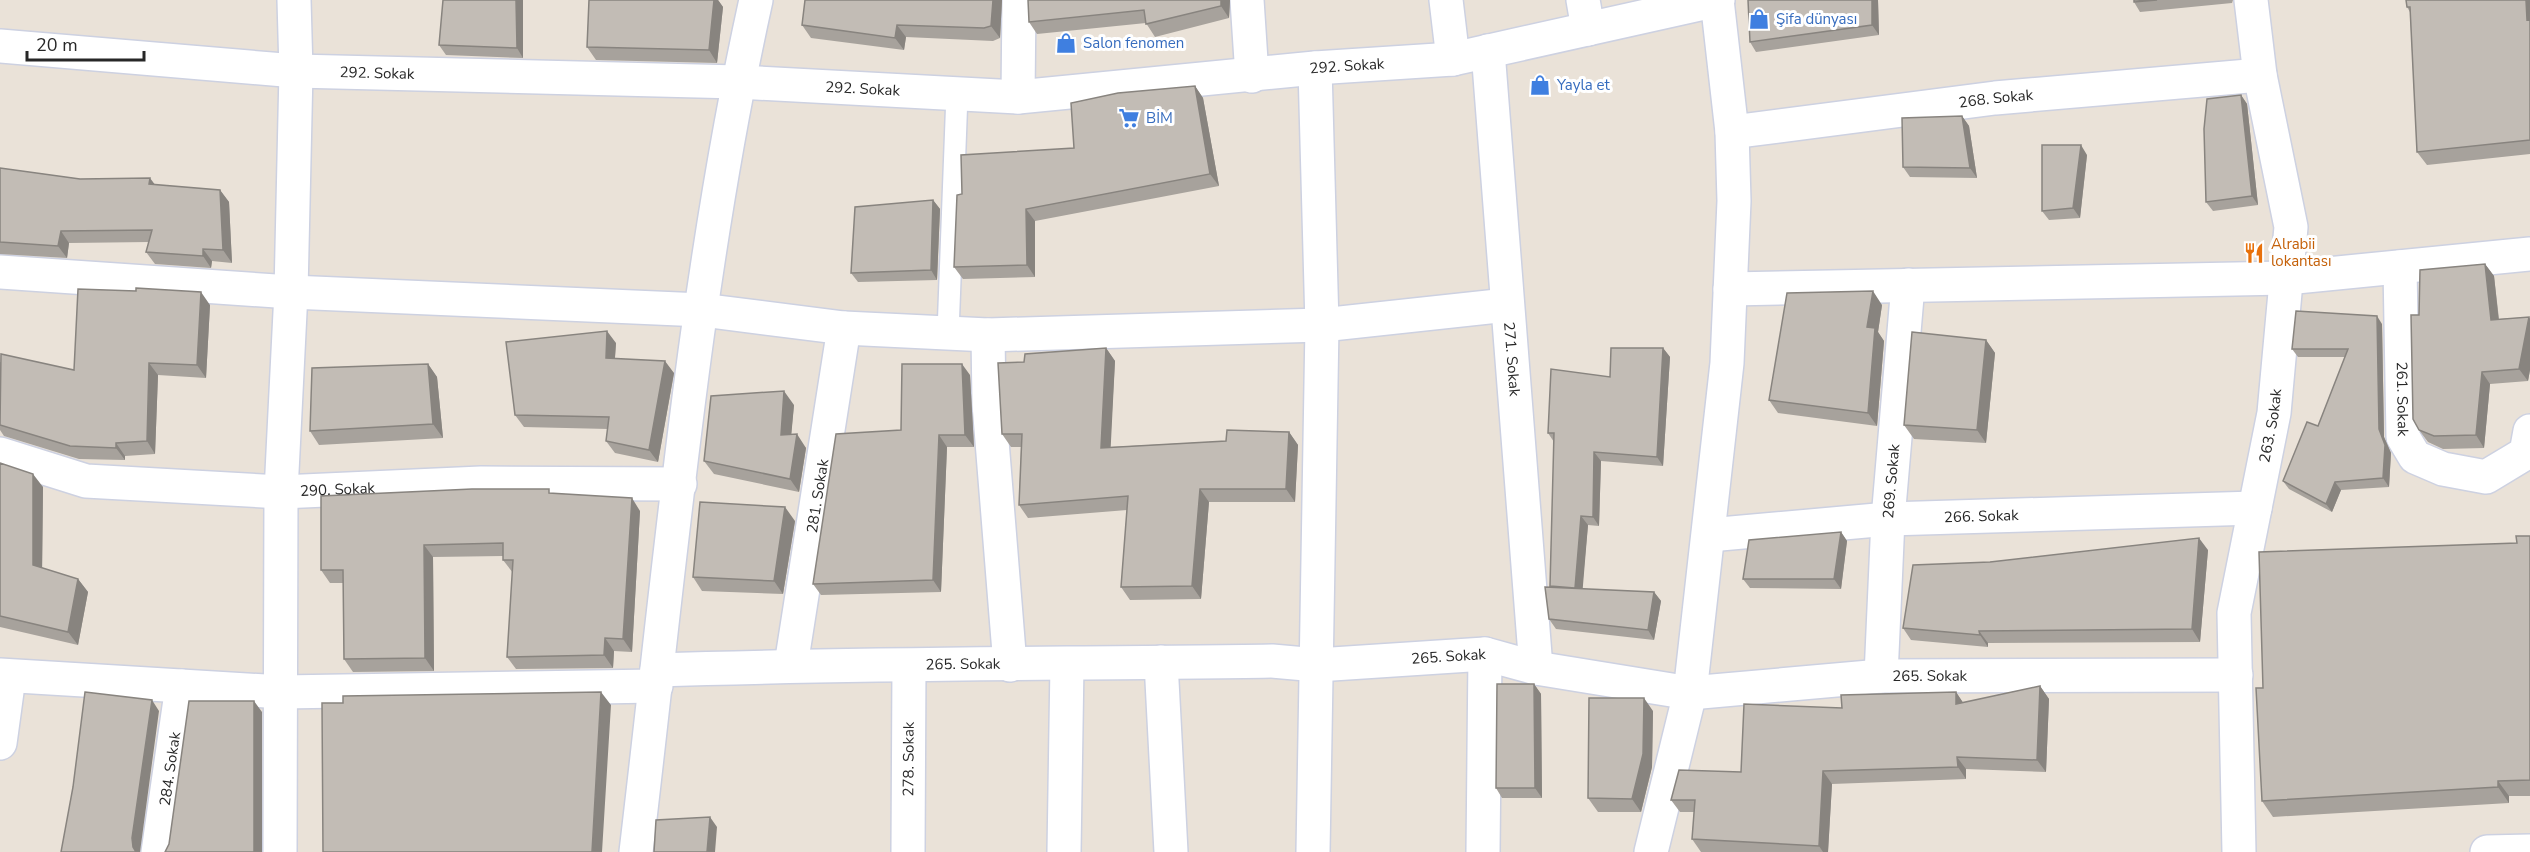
<svg xmlns="http://www.w3.org/2000/svg" width="2530" height="852" font-family="'Nunito Sans',sans-serif">
<rect width="100%" height="100%" fill="#eae2d8"/>
<g fill="none" stroke-linecap="round" stroke-linejoin="round">
<g stroke="#cdd1e1" stroke-width="24">
<path id="lane" d="M948,333L957,94"/>
</g>
<g stroke="#cdd1e1" stroke-width="36">
<g id="street">
<path d="M1247,0L1252,76"/>
<path d="M1446,0L1453,59"/>
<path d="M1583,0L1588,29"/>
<path id="s1" d="M0,46L296,71L738,82L1018,97L1315,68L1453,59L1718,0"/>
<path id="s2" d="M1488,51L1536,668"/>
<path d="M1018,97L1019,0"/>
<path id="s3" d="M1732,132L1995,98L2260,75"/>
<path id="s4" d="M2400,267L2403,437L2415,457L2443,469L2486,477L2526,453L2530,431"/>
<path d="M0,272L291,292L702,310L844,328L988,335L989,404L1010,665"/>
<path d="M1730,289L2286,278L2530,254"/>
<path d="M988,335L1322,325L1507,305"/>
<path id="s5" d="M0,454L86,481L281,492L481,483L680,484"/>
<path id="s6" d="M1709,535L1888,519L2255,508"/>
<path d="M1161,662L1171,852"/>
<path id="s7" d="M791,665L844,328"/>
<path id="s8" d="M657,670C862,663 1067,664 1272,661L1317,665L1485,654L1536,668L1690,693L1881,676L2236,675"/>
<path d="M0,675L282,692L656,686"/>
<path id="s9" d="M1881,676L1888,519L1908,285"/>
<path d="M0,743L9,677"/>
<path id="s10" d="M158,852L182,686"/>
<path d="M280,852L281,492L291,292L296,71L294,0"/>
<path id="s11" d="M908,852L909,666"/>
<path d="M1064,852L1067,664"/>
<path d="M1313,852L1322,325L1315,68"/>
<path d="M1483,852L1485,654"/>
<path d="M1651,852L1690,693L1727,363L1734,201L1732,132L1717,0"/>
<path d="M2487,852L2530,851"/>
</g>
</g>
<g stroke="#cdd1e1" stroke-width="36">
<g id="secondary">
<path d="M636,852C670,568 694,280 756,0"/>
<path id="s12" d="M2239,852L2234,613L2274,413L2291,227L2260,75L2251,0"/>
</g>
</g>
<use href="#lane" stroke="#fff" stroke-width="21"/>
<use href="#street" stroke="#fff" stroke-width="33"/>
<use href="#secondary" stroke="#fff" stroke-width="33"/>
</g>
<path fill="#a7a29c" d="M523,0V58L446,55L439,45Z
M589,0H718L723,7L717,63L596,60L587,47Z
M805,0H1002L1000,38L993,41L906,37L904,50L811,38L802,25Z
M1230,0L1229,18L1155,37L1146,23L1037,34L1029,22Z
M1878,0L1879,35L1756,52L1750,42Z
M2134,0H2233L2232,3L2140,12L2134,2Z
M2530,0V154L2427,165L2417,152L2410,12L2407,7Z
M1195,86L1203,98L1219,186L1035,221V277L963,279L954,267L962,194L1074,148Z
M2241,95L2247,104L2258,205L2213,211L2206,202Z
M1962,116L1969,126L1977,178L1910,177L1903,167Z
M2087,155L2080,218L2049,220L2042,211Z
M0,168L80,179L220,190L229,202L232,263L212,261L211,268L155,264L146,252L149,242L69,243L67,258L0,254Z
M933,200L940,209L937,280L858,282L851,273Z
M2485,264L2494,276L2499,319L2529,317L2530,319V370L2528,381L2490,384L2484,448L2443,449L2428,442L2419,430V315Z
M210,305L206,378L158,375L155,454L125,456V460L79,459L4,436L0,430V362L74,370Z
M1882,305L1878,332L1884,341L1877,426L1778,413L1769,400Z
M2382,324L2384,437L2391,453L2389,487L2341,490L2332,512L2289,489L2283,481L2318,426L2345,357H2298L2292,349Z
M1986,340L1995,353L1986,443L1914,439L1904,425Z
M616,343L615,358L674,373L658,462L615,453L606,441L608,429L524,427L515,415Z
M1106,348L1115,361L1110,447L1226,441L1289,432L1298,445L1295,502H1209L1201,599L1130,600L1121,587L1127,510L1028,518L1019,505L1021,447H1011L1002,434L1024,362Z
M1663,348L1670,357L1663,466L1601,461L1599,526L1588,525L1582,589L1654,592L1661,601L1654,640L1556,629L1549,619L1554,442L1548,433Z
M428,364L437,377L443,438L319,445L310,431Z
M970,375L974,447H947L941,592L821,595L813,584Z
M794,405L791,435L806,448L799,492L714,474L704,461Z
M0,463L43,487L42,568L78,579L88,592L78,645L0,627Z
M552,493L640,511L632,652L614,651L613,668L516,669L507,657L513,573L503,560V556L433,557L434,671L353,672L344,659L343,583H330L321,570Z
M795,521L783,594L702,591L693,577Z
M1841,532L1847,541L1841,589L1750,588L1743,579Z
M2530,536V796H2509V803L2273,817L2262,801L2263,688Z
M2208,550L2200,642L1988,643V647L1911,640L1903,628L1990,562Z
M1534,684L1541,694L1542,798H1502L1496,788Z
M2040,686L2049,699L2046,772L1966,769V779L1832,784L1828,852H1701L1692,839L1694,812H1680L1671,800L1741,772L1842,708L1956,692L1963,703Z
M1653,711L1652,767L1641,812H1598L1588,798Z"/>
<path fill="#88847f" d="M516,0H523V58L517,48Z
M709,0H718L723,7L717,63L709,50Z
M993,0H1002L1000,38L991,26Z
M1221,0H1230L1229,18L1221,6Z
M1872,0H1878L1879,35L1872,25Z
M2526,0H2530V24L2527,20Z
M897,25L906,37L904,50L895,38Z
M1195,86L1203,98L1219,186L1210,174Z
M2241,95L2247,104L2258,205L2252,196Z
M1962,116L1969,126L1977,178L1970,168Z
M2081,145L2087,155L2080,218L2073,208Z
M150,178L159,190L149,184Z
M220,190L229,202L232,263L223,250Z
M933,200L940,209L937,280L931,270Z
M1026,209L1035,221V277L1027,265Z
M61,231L69,243L67,258L58,246Z
M203,249L212,261L211,268L203,256Z
M2485,264L2494,276L2500,332L2491,320Z
M1873,291L1882,305L1878,332L1884,341L1877,426L1868,413L1867,327Z
M201,292L210,305L206,378L197,365Z
M2377,316L2382,324L2384,437L2391,453L2389,487L2383,478L2379,429Z
M2529,317L2530,319V370L2528,381L2519,369Z
M607,331L616,343L614,370L606,358Z
M1986,340L1995,353L1986,443L1977,430Z
M1106,348L1115,361L1110,461L1101,448Z
M1663,348L1670,357L1663,466L1657,457Z
M665,361L674,373L658,462L649,450Z
M149,363L158,375L155,454L147,441Z
M428,364L437,377L443,438L433,424Z
M962,364L970,375L974,447L965,435Z
M2482,372L2490,384L2484,448L2476,435Z
M784,391L794,405L790,449L781,435Z
M1289,432L1298,445L1295,502L1286,489Z
M797,434L806,448L799,492L790,479Z
M939,435L947,447L941,592L933,580Z
M116,443L125,456V460L116,448Z
M1594,452L1601,461L1599,526L1593,517Z
M33,474L43,487L42,579L33,565Z
M2335,482L2341,490L2332,512L2326,504Z
M1200,489L1209,502L1201,599L1192,586Z
M632,498L640,511L632,652L623,639Z
M785,507L795,521L783,594L774,581Z
M1581,516L1588,525L1582,597L1575,588Z
M1841,532L1847,541L1841,589L1834,579Z
M2199,538L2208,550L2200,642L2192,629Z
M424,545L433,557L434,671L425,658Z
M78,579L88,592L78,645L68,632Z
M1654,592L1661,601L1654,640L1648,630Z
M1979,631L1988,643V647L1980,635Z
M605,638L614,651L613,668L604,655Z
M1534,684L1541,694L1542,798L1535,788Z
M2040,686L2049,699L2046,772L2037,760Z
M601,692L611,705L602,852H592Z
M1956,692L1964,704H1956Z
M1644,698L1653,711L1652,767L1641,812L1632,799Z
M152,700L159,711L140,852H136L133,847L132,838Z
M254,701L262,712V852H254Z
M1957,757L1966,769V779L1958,767Z
M1823,771L1832,784L1828,852H1823L1819,846Z
M2498,781L2509,796V803L2498,787Z
M710,817L717,827L715,852H707Z"/>
<path fill="#c2bcb5" stroke="#88847f" stroke-width="1.5" d="M443,0H516L517,48L439,45Z
M589,0H714L709,50L587,47Z
M805,0H993L991,26L984,28L897,25L895,38L802,25Z
M1028,0H1221V6L1146,24L1144,10L1029,22Z
M1748,0H1872V25L1750,42Z
M2134,0H2157L2134,2Z
M2406,0H2526L2527,20L2530,19V140L2417,152L2410,7H2407Z
M1195,86L1210,174L1026,209L1027,265L954,267L957,195L962,194L961,155L1074,148L1071,103L1118,93Z
M2241,95L2252,196L2206,202L2204,129L2207,99Z
M1962,116L1970,168L1903,167L1902,118Z
M2042,145H2081L2073,208L2042,211Z
M0,168L80,179L150,178L149,184L220,190L223,250L203,249V256L146,252L152,230L61,231L58,246L0,242Z
M933,200L931,270L851,273L855,207Z
M2485,264L2491,320L2529,317L2519,369L2482,372L2476,435L2434,436L2419,430L2413,419L2411,315H2419L2420,270Z
M136,288L201,292L197,365L149,363L147,441L116,443V448L70,446L0,425L1,354L74,370L78,289L136,291Z
M1873,291L1867,327L1875,328L1868,413L1769,400L1787,293Z
M2296,311L2377,316L2379,429L2385,445L2383,478L2335,482L2326,504L2283,481L2307,422L2318,426L2348,349H2292Z
M607,331L606,358L665,361L649,450L606,441L609,417L515,415L506,342Z
M1912,332L1986,340L1977,430L1904,425Z
M1106,348L1101,448L1226,441L1227,430L1289,432L1286,489H1200L1192,586L1121,587L1128,496L1019,505L1022,434H1002L998,363L1024,362L1025,354Z
M1611,348H1663L1657,457L1594,452L1593,517L1581,516L1575,588L1550,586L1554,433H1548L1551,369L1610,377Z
M428,364L433,424L310,431L312,368Z
M902,364H962L965,435H939L933,580L813,584L836,434L901,430Z
M784,391L781,435L797,434L790,479L704,461L711,396Z
M0,463L33,474V565L78,579L68,632L0,616Z
M472,489H549V493L632,498L623,639L605,638L604,655L507,657L513,560H503V543L424,545L425,658L344,659L343,570H321V496Z
M700,502L785,507L774,581L693,577Z
M1841,532L1834,579H1743L1749,540Z
M2516,536H2530V780L2498,781V787L2262,801L2256,688H2263L2259,552L2517,543Z
M2199,538L2192,629L1979,631L1980,635L1903,628L1913,565L1990,562Z
M1545,587L1654,592L1648,630L1549,619Z
M1497,684H1534L1535,788H1496Z
M2040,686L2037,760L1957,757L1958,767L1823,771L1819,846L1692,839L1695,800H1671L1679,770L1741,772L1744,704L1842,708L1841,695L1956,692V704Z
M85,692L152,700L132,838L133,847L136,852H61L73,787Z
M601,692L592,852H323L322,703H343V696Z
M1589,698H1644L1643,754L1632,799L1588,798Z
M189,701H254V852H165L169,844Z
M710,817L707,852H654L656,820Z"/>
<defs>
<g id="shop-bare" transform="scale(1.62)"><path d="M-5-2.5h2.3a2.7 3.5 0 0 1 5.4 0H5L5.5 6h-11ZM-1.5-2.5h3a1.5 2.3 0 0 0-3 0Z" fill="#3f7fe0" stroke="#fff" stroke-width="2.5" paint-order="stroke"/></g>
<g id="supermarket-bare" transform="scale(1.62)"><path d="M-6-5.5h2.5l.6 2H6L4.5 2H-2.5L-4.4-4H-6ZM-1.5 3.2a1.3 1.3 0 1 0 .1 0ZM3 3.2a1.3 1.3 0 1 0 .1 0Z" fill="#3f7fe0" stroke="#fff" stroke-width="2.5" paint-order="stroke"/></g>
<g id="restaurant-bare" transform="scale(1.62)"><path d="M-5-6h1v4h1v-4h1v4h1v-4h1v5L-1.5 .5V6h-2V.5L-5-1ZM5-6V6H3V1.5H1.5Q1.5-4 5-6Z" fill="#e8710a" stroke="#fff" stroke-width="2.5" paint-order="stroke"/></g>
</defs>
<g fill-rule="evenodd">
<use href="#shop-bare" x="1759" y="19"/>
<use href="#shop-bare" x="1066" y="43"/>
<use href="#shop-bare" x="1540" y="85"/>
<use href="#supermarket-bare" x="1129" y="118"/>
<use href="#restaurant-bare" x="2254" y="253"/>
</g>
<g text-anchor="middle" stroke-width="6" stroke-linejoin="round" paint-order="stroke">
<g font-size="15" fill="#366cbe" stroke="#fff" text-anchor="start">
<text x="1776" y="24">Şifa dünyası</text>
<text x="1083" y="48">Salon fenomen</text>
<text x="1557" y="90">Yayla et</text>
<text x="1146" y="123">BİM</text>
</g>
<g font-size="15" fill="#272727" stroke="#fff">
<text dy="5" stroke="none"><textPath href="#s1" startOffset="1350">292. Sokak</textPath></text>
<text dy="5" stroke="none"><textPath href="#s1" startOffset="378">292. Sokak</textPath></text>
<text dy="5" stroke="none"><textPath href="#s1" startOffset="864">292. Sokak</textPath></text>
<text dy="5" stroke="none"><textPath href="#s3" startOffset="266">268. Sokak</textPath></text>
<text dy="5" stroke="none"><textPath href="#s2" startOffset="309">271. Sokak</textPath></text>
<text dy="5" stroke="none"><textPath href="#s4" startOffset="132">261. Sokak</textPath></text>
<text dy="5" stroke="none"><textPath href="#s12" startOffset="430">263. Sokak</textPath></text>
<text dy="5" stroke="none"><textPath href="#s9" startOffset="195">269. Sokak</textPath></text>
<text dy="5" stroke="none"><textPath href="#s5" startOffset="342">290. Sokak</textPath></text>
<text dy="5" stroke="none"><textPath href="#s7" startOffset="171">281. Sokak</textPath></text>
<text dy="5" stroke="none"><textPath href="#s6" startOffset="273">266. Sokak</textPath></text>
<text dy="5" stroke="none"><textPath href="#s8" startOffset="792">265. Sokak</textPath></text>
<text dy="5" stroke="none"><textPath href="#s8" startOffset="306">265. Sokak</textPath></text>
<text dy="5" stroke="none"><textPath href="#s8" startOffset="1278">265. Sokak</textPath></text>
<text dy="5" stroke="none"><textPath href="#s11" startOffset="93">278. Sokak</textPath></text>
<text dy="5" stroke="none"><textPath href="#s10" startOffset="84">284. Sokak</textPath></text>
</g>
<g font-size="15" fill="#c56008" stroke="#fff" text-anchor="start">
<text x="2271" y="249">Alrabii<tspan x="2271" dy="17">lokantası</tspan></text>
</g>
</g>
<path d="M27 51v9h117v-9" fill="none" stroke="#272727" stroke-width="3"/>
<text x="36" y="51" font-size="18" fill="#272727" stroke="#ffffff" stroke-width="4.5" paint-order="stroke">20 m</text>
</svg>
